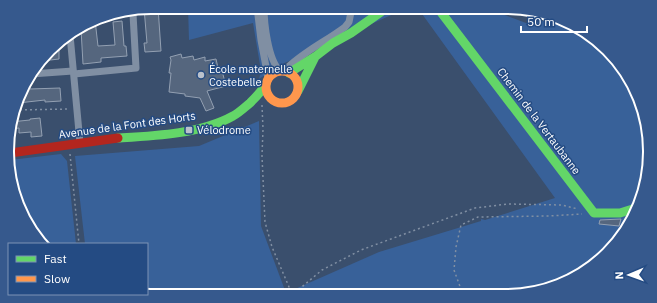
<svg xmlns="http://www.w3.org/2000/svg" width="657" height="303" font-family="'IBM Plex Sans',sans-serif">
<rect width="100%" height="100%" fill="#3a4f6d"/>
<path fill="#386199" d="M188,7H409L278,66L259,79L261,71L253,23L189,40Z
M417,7H484L526,23L562,19L608,49L639,96L650,151L639,207L594,266L525,295L151,296L141,294H147V244H85L75,156L199,146L259,121L261,226L286,293L379,252L481,221V219L485,220L555,198Z
M61,154L67,161L76,244H43L26,224L10,179V160Z"/>
<path fill="#55667e" stroke="#93a0b2" d="M152,7H158L161,51L145,52L144,43H147L144,8Z
M95,20L98,46L115,45L113,22L122,21L124,46H126L127,56L101,58V62L83,64L81,29Z
M59,49V59L42,61L51,50Z
M181,54L182,58L193,56L194,60L205,57V61L216,59L218,68L221,67L226,86L207,91L214,108L206,111L200,98L185,96V94L169,92L171,73H169L171,60L170,57Z
M23,87H30V89L60,88L61,101L45,102V100L18,103Z
M40,118L42,136L31,137V132L19,133V128L10,129V122L30,120V119Z
M621,219L619,226L599,224L600,220Z"/>
<g fill="none" stroke-linecap="round" stroke-linejoin="round">
<path stroke="#808fa3" stroke-width="1.5" stroke-dasharray="2 3" stroke-linecap="butt" d="M262,105L263,129L262,156L265,222L272,247L292,294
M15,110L69,109
M70,154L79,244
M464,295L462,292L454,270L456,247L461,225L478,217L549,216L582,214
M291,296L322,270L361,250L475,208L508,204L562,205L578,209"/>
<path stroke="#808fa3" stroke-width="7" d="M257,7L261,40L267,72L268,80
M264,7C264,23 268,60 280,71
M70,35L80,143
M284,71C301,53 325,42 345,27L349,22L352,7
M31,74L73,71
M74,74L136,68L133,14"/>
<path stroke="#63d668" stroke-width="9" d="M437,7L594,213H620L639,207
M289,73L316,56L333,43L351,33L388,7
M298,91L315,57
M118,138C153,136 201,134 233,116C239,113 245,107 250,103C256,97 262,91 266,84"/>
<path stroke="#ff974d" stroke-width="9" d="M266 87a16 16 0 1 1 32 0a16 16 0 1 1-32 0Z"/>
<path stroke="#b3261e" stroke-width="9" d="M10,153L118,138"/>
</g>
<g fill="#bac1cc" stroke="#244b83" stroke-width="1.5">
<circle cx="201" cy="75" r="4"/>
<rect x="185" y="126" width="8" height="8" rx="2"/>
</g>
<g text-anchor="middle" stroke-width="3" stroke-linejoin="round" paint-order="stroke">
<g font-size="11" fill="#fff" stroke="#244b83" text-anchor="start">
<text x="209" y="73">École maternelle<tspan x="209" dy="13">Costebelle</tspan></text>
<text x="197" y="134">Vélodrome</text>
</g>
<g font-size="11" fill="#fff" stroke="#244b83">
<text transform="translate(539 121) rotate(53)" y="4">Chemin de la Vertaubanne</text>
<text transform="translate(127 125) rotate(-8)" y="4">Avenue de la Font des Horts</text>
</g>
</g>
<path d="M0 0H657V303H0ZM151 14H506A137 137 0 0 1 643 151V152A137 137 0 0 1 506 289H151A137 137 0 0 1 14 152V151A137 137 0 0 1 151 14Z" fill="#36598d" fill-rule="evenodd"/>
<path fill="none" stroke="#fff" stroke-width="2" d="M151 14H506A137 137 0 0 1 643 151V152A137 137 0 0 1 506 289H151A137 137 0 0 1 14 152V151A137 137 0 0 1 151 14Z"/>
<rect x="8" y="243" width="140" height="52" fill="#244b83" stroke="#7c93b5"/>
<rect x="16" y="256" width="20" height="6" fill="#63d668" stroke="#7c93b5"/>
<text x="44" y="263" font-size="12" fill="#ffffff">Fast</text>
<rect x="16" y="276" width="20" height="6" fill="#ff974d" stroke="#7c93b5"/>
<text x="44" y="283" font-size="12" fill="#ffffff">Slow</text>
<g transform="translate(629 275) rotate(268)" stroke="#244b83" stroke-width="3" paint-order="stroke">
<path d="M0-3L7 15L0 10L-7 15Z" fill="#ffffff"/>
<text y="-6" font-size="11" font-weight="bold" text-anchor="middle" fill="#ffffff">N</text>
</g>
<path d="M521 26v6h66v-6" fill="none" stroke="#ffffff" stroke-width="2"/>
<text x="527" y="26" font-size="12" fill="#ffffff" stroke="#244b83" stroke-width="3" paint-order="stroke">50 m</text>
</svg>
